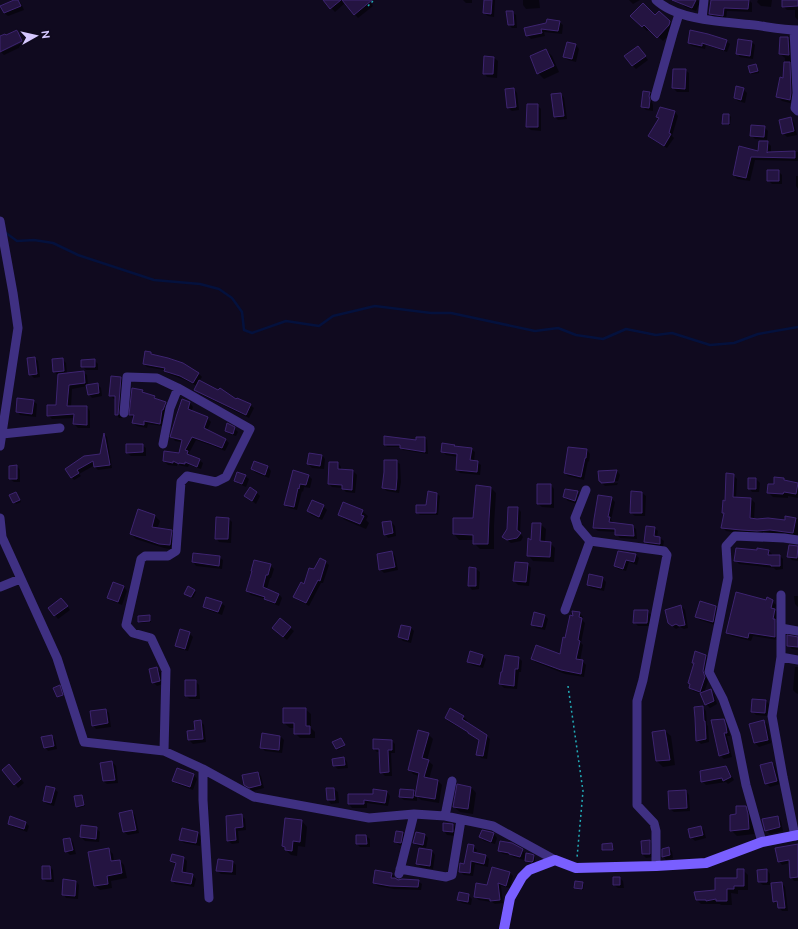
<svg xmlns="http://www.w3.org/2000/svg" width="798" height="929" font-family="Ubuntu,sans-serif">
<rect width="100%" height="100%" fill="#100a1f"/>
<path fill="#0007" d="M16,0H18L21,3L24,10L8,16L4,13L1,7Z
M324,0H368L373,6L358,18L345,3L335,12Z
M463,0H472V3H466Z
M485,0H495L494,17L488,16L484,13Z
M523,0H539L540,8L526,9L523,5Z
M629,0H640L633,4Z
M682,0H697L700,2L696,11L685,7L681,3Z
M712,0H749L752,3V12L727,11L726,19L713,17L710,13Z
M758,0H772L771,7L761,6L757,2Z
M783,0H798V20L795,17V10H787L783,6Z
M512,12L516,15L517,28H512L509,25Z
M659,12L675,27L674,30L663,41L650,29L647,31L632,16H655Z
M559,22L563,25L562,34L544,32L545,36L531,39L527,35L525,28Z
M788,38L793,43L794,104L782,101L777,96L784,79L785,58L780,54Z
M726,41L730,44L727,52L706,45L705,49L692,46L689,43Z
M24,42L25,45L4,55L1,52Z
M752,42L755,45L753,59L740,57L737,53Z
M568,43L576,45L579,49L576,62L568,60L564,57Z
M638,47L648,60L636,69L632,65Z
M546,50L552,56L559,72L544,79L538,73Z
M485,57L494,58L498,61L497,78L487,77L484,73Z
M756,65L757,66L759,73L752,74L750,73Z
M685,70L689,73V92H677L673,88Z
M514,89L517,93L519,110L512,111L508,108Z
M743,89L747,93L745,103L738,101L735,98Z
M650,93L653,96L652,102L653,105V111L646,110L642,106Z
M561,94L564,98L567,119L558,120L554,116Z
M537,105L541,109V131L531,130L527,127Z
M660,108L675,112L678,116L672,136L674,138L667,148L653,140L649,136L659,119L657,117Z
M724,115H729L731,117L730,125H724L723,123Z
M790,118L794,122L797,135L787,137L783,133Z
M764,127L768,131L767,140L755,139L751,135Z
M767,142L771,146V153L798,152V161L755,160L750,181L737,179L734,175L740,148L759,152Z
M778,171L782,175V184H772L768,180Z
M796,176H798V189L796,186Z
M151,353L154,356L198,373L202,377L199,381L237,400L250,405L254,408L249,418L200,394L196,390L197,386L185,380L169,374L164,370L147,367L144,364Z
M35,358L38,361L40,377L34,378L30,374Z
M62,359L66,363L67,374L83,372L87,375L88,385L97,384L101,388L102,396L92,398L89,394L87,386L72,389L71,407H87L90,411V428H78L74,424L75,418L52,419L48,415L57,406L59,375H57L54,371Z
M94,360L98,364V370H86L82,366Z
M120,378L124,382L122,418H119L116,414V399H114L110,395Z
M142,391L146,395L154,397L157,400L165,403L169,406L163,426L148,424L147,428L137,426L133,423L134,419L130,415Z
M33,401L37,404L36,417L20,415L17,411Z
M190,403L193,407L191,412L207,418L211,422L207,431L226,440L229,443L225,451L213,446L196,440L189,453L191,456L199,460L203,463L201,469L189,465L188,467L183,466H182L177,464V466L168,465L164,461L179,454L182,442L175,441L172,437Z
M234,428L238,432L236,436L229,434L226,430Z
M105,435L107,437L112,468L98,470L95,467V465L79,474L81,476L74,480L66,470L100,455Z
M425,438L427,440L428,454L403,450L400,447H387L385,445L417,441Z
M142,445L146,448V456H131L127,453Z
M454,446L456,447L471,449L475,452L474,461L477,462L481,465L480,475L460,473L457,470L458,457L446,455L442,451Z
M587,450L590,454L589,462L588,461L584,480L568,476L565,473Z
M322,455L325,459L324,469L312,468L308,464Z
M396,461L400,464L401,482L399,493L387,491L383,488Z
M338,463L341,467V470L353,471L357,475L355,493L346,492L342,488L332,487L329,484Z
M17,466L20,470V482H14L10,479Z
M268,467L271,471L269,478L256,473L252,469Z
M294,471L309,476L312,479L310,488L304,487L303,492L302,491L297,510L289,508L285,505Z
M617,471L620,475L618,481L602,482Z
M733,475L737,479L736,498L751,499L755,503L754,519L786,521V517L798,519V537L745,534L726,531L722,527L725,514L723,512Z
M245,476L249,479L246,487L239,484L235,481Z
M756,479L760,483L759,492H752L749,488Z
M784,479L786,482L798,484V498L788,496V498L773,497L768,492L775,485Z
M618,483L617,485L605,486L603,484Z
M551,485L554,489V508L542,507L538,504Z
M491,488L496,493L494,525V549H480L474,543V540H459L454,534V519H474Z
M577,492L581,496L579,504L568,501L564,497Z
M632,492L642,493L646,496L645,516H635L631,513Z
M16,493L21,502L16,504L11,495Z
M257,493L260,496L256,504L246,496Z
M437,494L440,496L438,515H420L417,512L427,506Z
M611,498L615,502L611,520L613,522V524L632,526L636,529L637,539L620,538L616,534V532L598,531L594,528Z
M323,506L327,510L322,520L311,515L308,511Z
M518,508L521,512L520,533L523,537L521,541L511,543L503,537Z
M362,511L368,516L366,520L369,523L366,529L345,520L339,515Z
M155,516L160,521L157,529L171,531L176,536L175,550L164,548L136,539L131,534Z
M229,519L232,522L231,543L219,542L216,538Z
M391,522L395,526L396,536L388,538L385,534Z
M540,524L546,529L545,542L550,543L555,548L554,562L533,561L528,555L532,542Z
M654,528L658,531L657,537L660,538L664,541L663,547L649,545L645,542Z
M790,546L798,547V561L792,560L788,556Z
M769,551L772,554V556H780L783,559V569L776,570L774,568L739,564L735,560Z
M392,552L395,556L398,570L384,573L380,569Z
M619,552L636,555L639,558L637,565L629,562L626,571L618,569L615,566Z
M194,554L219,557L223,560L222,569L196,566L193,562Z
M325,562L329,565L323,583H321L309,606L298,600L295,597L304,585L314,570Z
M527,564L531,568L529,586L518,585L514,581Z
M270,565L274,569L271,578H270L267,589L279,594L282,598L279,606L269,602L266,599L251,595L247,591Z
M470,568L476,569L480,572L479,589L472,590L469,586Z
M602,578L606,582L604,591L591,588L588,585Z
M114,583L124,587L127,591L122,605L112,601L108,597Z
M194,590L196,592L193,598L187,595Z
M794,596H798V607L795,604Z
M767,601H772L776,605L775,610L778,613L776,622L778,624V640L753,636L751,641L731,636L727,633Z
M65,603L70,610L58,619L49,608Z
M221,603L225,606L222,615L208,610L204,607Z
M681,606L685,610L688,628L684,629L680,627L676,629L669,623Z
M716,607L719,611L716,625L700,620L696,616Z
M647,611L651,615L650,626H638L634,622Z
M579,613L583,617L582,620L585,623L581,643L583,645L580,661H582L586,665L584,677L565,674L535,662L532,658L560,655L574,617Z
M544,615L548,619L545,630L536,628L532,624Z
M149,616L151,617V622L141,623L139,622Z
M280,620L294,631L287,640L273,628Z
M410,627L414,631L411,643L403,641L399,637Z
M189,633L193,637L188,651L180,649L176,646Z
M798,638V650L792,649L788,645Z
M706,655L709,659L706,675L708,681L704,693L710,691L714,694L717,704L710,708L706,704L702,694L693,691L690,687L691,685L689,683L694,664L693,663Z
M482,656L486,659L483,668L472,665L468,662Z
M519,658L522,661L521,672H519L517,689L504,688L500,684Z
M795,667H798V694L796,693L793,690Z
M157,669L161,672L163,684L157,686L153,682Z
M195,681L199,685L200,699H190L186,696Z
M766,701L769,704L768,716L756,715L752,711Z
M703,707L706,711L707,725L708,726L709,742L701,744L697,740Z
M305,709L311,714V728L315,732V738H300L295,733V728H290L284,723Z
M106,710L109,713L111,727L96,729L93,725Z
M463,717L467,720L466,722L486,736L490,739L487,759L481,758L478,754L480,741L470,733L449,722L446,718Z
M723,720L727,723L729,730L730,736H727L732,757L724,759L720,755Z
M200,721L204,725L206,742L193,744L189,740L188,732L196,731Z
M763,721L767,724L771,743L759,747L755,743L750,725Z
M665,731L671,736L675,765L663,767L657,761Z
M428,734L433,739L427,760L433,765L429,779L438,781L442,785L439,803L421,800L417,796V801L404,800L400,797L414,791L417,794L419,776L413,774L409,769Z
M52,736L55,740L57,749L48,751L45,747Z
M280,736L284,740L282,753L265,751L261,747Z
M341,739L345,746L338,750L336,749Z
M392,741L395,744V753H391L392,776H385L381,772L380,752H377L374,749Z
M344,758L347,762L348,768L338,769L334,766Z
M112,762L116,766L118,783L107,784L103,781Z
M772,763L775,766L780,784L770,787L766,783Z
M726,767L729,771L734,780L728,784L726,782L706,785L702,781Z
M13,769L24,783L18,788L15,784Z
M178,769L194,775L197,779L193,790L177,784L174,781Z
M258,773L261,776L264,788L253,791L249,788L245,784Z
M471,787L476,793L473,814L460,812L454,807Z
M54,789L58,792L54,806L47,804L44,801Z
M327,789H334L338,792L339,803L331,804L328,800Z
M686,791L689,795L690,811L674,812L670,809Z
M387,792L390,796L388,806L367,803V808H352L349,804L374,795Z
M81,796L83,797L85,806L79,808L77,806Z
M745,807L751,812L753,821L754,834L737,836L731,830L737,815Z
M132,812L135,815L139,833L128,835L124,832Z
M241,815L245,819L246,830L238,831L239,843L232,844L228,841Z
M778,817L781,821L783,831L770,834L766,830Z
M302,821L307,827L305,847L298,846L297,856L291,855L286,850V849L283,846Z
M26,823L29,826L27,832L13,827L9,824Z
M453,825L457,829L456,836L447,835L444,831Z
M700,827L704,830L706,838L695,841L691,837Z
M96,828L100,832L99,842L85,841L81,837Z
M397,832L403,833L406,836L404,846L399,845L395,841Z
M198,833L201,836L200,846L184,843L181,840Z
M424,834L428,838L426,848L418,846L414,843Z
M494,834L497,838L495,844L484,841L480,837Z
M366,836L370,839V847H360L357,844Z
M70,839L73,842L76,854L70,855L66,851Z
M650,841L653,845V857L646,858L642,854V842Z
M612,844L613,846L614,851H605L603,850Z
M473,846L477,850L476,854L486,856L489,859L488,867L475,864L473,876L464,875L460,872L465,865Z
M798,846V881H794L791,877L790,863L782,865L779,861Z
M669,848L672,852L673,858L666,860L663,856Z
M108,849L113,854L114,862L120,861L124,865L127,878L111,881L112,888L100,890L95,886Z
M522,850L526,854L534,856L535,858V863L527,862L526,861V855H525L524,860L513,857L511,855L503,854L499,851Z
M432,851L435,855L433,869L421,867L417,863Z
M184,858L187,861L186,874L192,875L196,879L194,887L175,884L172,880L176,865L171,861Z
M233,862L236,865V875L221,874L217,871Z
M50,867L53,870L54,882H47L43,879Z
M743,870L748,875V890H738V894L731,893L732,905H721L720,904H701L697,900L716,891L738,879Z
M767,870L770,874V885H763L759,882Z
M510,873L513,876L510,888L501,886L503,903L495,904L492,902L479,900L475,897L488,886Z
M391,874L395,877V879L398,881H418L422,884L421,890L394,889L378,886L374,883Z
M620,878L623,881L624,888H618L614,885Z
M76,881L79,885L78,899L66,898L63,894Z
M583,883L584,884L583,890L577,889L576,888Z
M782,883L785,887L788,911H782L774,901Z
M468,895L472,899L471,905L462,903L458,900Z"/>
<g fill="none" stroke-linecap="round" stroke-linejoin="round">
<path stroke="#04113d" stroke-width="2.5" d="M6,233L17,241L34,240L53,243L78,255L154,280L200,284L219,289L232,298L242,312L244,330L252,333L286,321L319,326L333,316L375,306L431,313H451L535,331L558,328L576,335L603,339L626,329L656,335L672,333L710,345L734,343L758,334L798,327"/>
</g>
<path fill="#241441" stroke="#3d2470" d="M14,0H18L21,6L4,13L0,6Z
M323,0H341L330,9Z
M342,0H372L354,15Z
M484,0H492L491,14L483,13Z
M672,0H696L692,8Z
M711,0H749L748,9L724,8L723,16L709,14Z
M782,0H798V6L782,7Z
M643,3L655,15L659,11L670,21L669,25L657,38L644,25L642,27L630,16Z
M506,11H513L514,25H508Z
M547,19L560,21L558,31L541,29L542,33L526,36L524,28L546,23Z
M17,30L22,41L0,52V36L5,34L6,35Z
M690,30L708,34L727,40L724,50L702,43V46L688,43Z
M780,37H788L789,55L779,54Z
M738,39L752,41L750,56L736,54Z
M567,42L576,44L572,59L563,57Z
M638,46L646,56L632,66L624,56Z
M546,49L554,66L537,74L530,56Z
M484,56L494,57L493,74H483Z
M784,62H790L791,93L790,100L776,97L780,77L783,78Z
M756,64L758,71L750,73L748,66Z
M673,69H686L685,89L672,88Z
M736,86L744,88L741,100L734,98Z
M514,88L516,107L507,108L505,89Z
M643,91L650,92L649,96L650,100L649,108L641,107Z
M561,93L564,116L554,117L551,94Z
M527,104H538V127H526Z
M660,107L675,111L669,133L671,134L664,146L648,136L659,118L656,117Z
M723,114H729V124H722Z
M791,117L794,131L782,134L779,120Z
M751,125L765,126L764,137L750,136Z
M759,141H768L767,153L768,152L795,151V158L751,157L746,178L733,175L739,146L758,151Z
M767,170H779V181H767Z
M145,351L151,352V354L168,358L183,363L199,373L193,383L180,376L164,371L165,368L143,364Z
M35,357L37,374L29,375L27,358Z
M63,358L64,371L53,372L52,359Z
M95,359V367H81V360Z
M84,371L85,383L69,385L67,406H87V425L73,424L74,414L47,416V405H56L58,374Z
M111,376L121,377L118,415H115V396H109Z
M199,380L218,390L220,388L236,399L237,398L251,404L246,415L194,390Z
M98,383L99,393L88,395L86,385Z
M132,388L143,390L142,392L155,396L154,398L166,402L163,410H162L160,424L144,421V425L132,423L134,415H129Z
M17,398L34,400L32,414L16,412Z
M182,399L190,402L188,409L208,417L204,428L226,439L222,448L209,443L192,437L185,450L188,451L187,454L200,459L197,467L185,462V464L179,463V464L173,461V463L163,461L164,451L179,453L182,440L170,437L177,414Z
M227,423L235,427L233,434L225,431Z
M104,433L110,465L94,467L93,461L77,470L79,473L71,478L65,469L84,456L100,454Z
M384,436L416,440V437H425V452L400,448V445H384Z
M442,443L455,445L454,446L472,448L470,460L478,461L477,472L456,470L457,454L441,452Z
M126,444H143V452L126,453Z
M568,447L587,449L586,458H585L581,477L564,473Z
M309,453L322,455L320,466L307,464Z
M384,460H397V478L396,490L382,488L384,472Z
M254,461L268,466L265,475L251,469Z
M329,462H338V469L353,470L352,490L342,489V485L328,484Z
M17,465V479H9V466Z
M293,470L309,475L306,485L300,484L299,489L298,488L294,507L284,505Z
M617,470L614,482L601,483V482L599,481L598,471Z
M237,472L246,475L242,484L234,481Z
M726,473L734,474L733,497L751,498L750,518L757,519L768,518L785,520V516L796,518L793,533L770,530L757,531L741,530L721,528L724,513H722L723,500L725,501Z
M774,477L784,478V480L798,483L796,494L784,492L783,494L767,493L768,484H774Z
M748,478H756V489H748Z
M537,484H551V504H537Z
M476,485L491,487L489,519L488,544H473V535L453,534V518H473Z
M250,487L257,492L252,501L244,496Z
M565,489L578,491L575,501L563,497Z
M428,491L437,493L436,513H416V505H426Z
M631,491L642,492V513H630Z
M16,492L20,500L13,503L9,495Z
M598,495L612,497L608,517H610L609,522L633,525L634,536L615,535V529L593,528L594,519Z
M312,500L324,505L319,517L307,511Z
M343,502L363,510L361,515L364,516L360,524L338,515Z
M508,507H518L517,530L521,533L517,538L507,540L502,537L507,529Z
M138,509L155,515L152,527L172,530L170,545L159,544L130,534Z
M216,517L229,518L228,539H215Z
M391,521L393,533L384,535L382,522Z
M532,523H541L540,541L551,542L550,557L527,556L528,538L531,540Z
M646,526L655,527L654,536L660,537V544L644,542Z
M789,545L798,546L797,558L787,557Z
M736,548L757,550V548L769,550L768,555H780V566H771V565L734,561Z
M392,551L395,567L379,570L377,554Z
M618,551L636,554L634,562L626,560L623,569L614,566Z
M193,553L220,556L219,566L192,562Z
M320,558L326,561L320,581L318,580L306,603L293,597L301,582L304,584L309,568L314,569Z
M254,560L271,564L268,575H266L263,587L279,594L275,603L264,599L265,597L246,591L252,571H251Z
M515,562L528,563L526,582L513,581Z
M469,567L476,568V586H468Z
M589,574L603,577L601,588L587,585Z
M113,582L124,586L118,602L107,598Z
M188,586L195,590L191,597L184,594Z
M736,592L766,600L767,597L773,600L771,608L775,609L773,619H775V637L749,633L748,638L726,633Z
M206,597L222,602L218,612L203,607Z
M61,598L68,606L54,616L48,608Z
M700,601L716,606L713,622L695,617Z
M681,605L685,625L679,626L676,624L672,626L668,623L665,610Z
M634,610H648L647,623H633Z
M572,611L580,612L579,617L582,618L578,640L580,641L576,659L583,660L581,674L561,670L531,659L536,645L560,654L563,637L565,638L570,615L573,616Z
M534,612L545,615L542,627L531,625Z
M150,615V621L138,622V616Z
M280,618L291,627L283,637L272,628Z
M401,625L411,627L408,640L398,637Z
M180,629L190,632L185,649L175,646Z
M787,635L798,637V647L787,646Z
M470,651L483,655L480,665L467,662Z
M695,651L706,655L703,671L705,677L700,692L689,688L690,684L688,683L694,663H692Z
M505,655L519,657L518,669H515L514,686L499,684L501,672H502Z
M157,667L160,681L152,683L149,669Z
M185,680H196V696H185Z
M60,685L63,695L57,697L53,688Z
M711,689L714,701L705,705L700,693Z
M752,699L766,700L765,713L751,712Z
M703,706L704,721H705L706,739L696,741L695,718L694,707Z
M283,708H306V726H310V734H294V723H283Z
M450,708L464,716L462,719L487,735L483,756L476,755L479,740L468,733V732L445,718Z
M106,709L108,723L92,726L90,711Z
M724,719L726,726L727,733H724L729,753L719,756L711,720Z
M201,720L203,739L188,740L187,731L195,730L194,721Z
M764,720L768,740L754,743L749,724Z
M418,730L429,733L422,758L429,760L424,777L438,780L435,799L415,796L419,773L408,770Z
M665,730L670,760L656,761L652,732Z
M262,733L280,736L279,750L260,748Z
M52,735L54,746L44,748L41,737Z
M341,738L345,745L336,749L332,742Z
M373,739L392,740V750H388L389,772L380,773L379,749H373Z
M344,757L345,765L333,766L332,759Z
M112,761L115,780L103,781L100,763Z
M772,762L777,781L765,784L760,765Z
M9,764L21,779L14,785L2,770Z
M726,766L731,777L723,781L722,778L701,782L700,771Z
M177,768L194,774L190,787L172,781Z
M258,772L261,785L249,788L244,785L242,775Z
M457,784L471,787L468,809L453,807Z
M46,786L55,788L51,803L43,801Z
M326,788H334L335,800H327Z
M373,789L387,791L385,803L364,800V804H348V794H373Z
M400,789L414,790L413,798L399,797Z
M686,790L687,808L669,809L668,791Z
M82,795L84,805L76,807L74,796Z
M736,806H746L748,814L749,829L730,831V815L736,814Z
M132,810L136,830L123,832L119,813Z
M242,814L243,827L235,828L236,840L227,841L226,816Z
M10,816L26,822L24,829L8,824Z
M778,816L780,827L765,831L762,819Z
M285,818L302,820L300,842L293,841L292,851L285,850V847L282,846Z
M443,823L453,824V832L443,831Z
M81,825L97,827L96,839L80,837Z
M701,826L703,835L690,838L688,829Z
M182,828L198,832L196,843L179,840Z
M482,830L491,832L494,833L491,842L479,837Z
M396,831L403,832L401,843L394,842Z
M416,832L425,834L423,845L413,843Z
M356,835H366L367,844H356Z
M70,838L73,850L65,852L63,839Z
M650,840V854H642L641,841Z
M500,841L512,843L523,849L520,857L509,854V853L498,851Z
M612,843L613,850H602V844Z
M468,844L474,845L473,852L486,855L484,864L471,861L470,873L459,872L460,863L464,864Z
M798,844V877L790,878L789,860L778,862L775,848Z
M669,847L670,855L662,857V849Z
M109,848L111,861L120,860L122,873L107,876L108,884L94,886L88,852Z
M419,848L432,850L430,866L416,864Z
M526,853L531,854L534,855L533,861L532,862L525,861Z
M172,854L184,857L182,872L193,874L191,884L171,881L176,863L170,861Z
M218,859L233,861L232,872L216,871Z
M42,866H50L51,879H42Z
M492,867L510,872L506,886L498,883L500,900L490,901V899L474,897L476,883L487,885Z
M737,869H744V886H734V889H727V901H716V899L706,901V900H696L694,892L715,890V878H737Z
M767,869V882H758L757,870Z
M375,870L392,873L391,878H395L398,880L402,879L419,880L418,887L390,886L373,883Z
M613,877H620V885H613Z
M63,879L76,881L75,896L62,895Z
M575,881L583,882L582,889L574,888Z
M782,882L785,908H778L777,901L773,902L771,883Z
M459,892L469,894L468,902L457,900Z"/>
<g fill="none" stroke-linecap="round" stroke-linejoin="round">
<path stroke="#22adb9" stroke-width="1.5" stroke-dasharray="2 3" stroke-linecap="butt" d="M368,6L374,0
M568,686L583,791L577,858"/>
<path stroke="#3f3082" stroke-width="9" d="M656,0C678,21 726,22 754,25C769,27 784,30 798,30
M702,19L704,0
M794,30L797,93L795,108L798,111
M655,97L673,33L679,14
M0,221L13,293L18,328L0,446
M124,413L127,377L157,378L178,388L250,429L226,477L216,482L187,476L181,482L176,551L168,556H145L141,559L126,625L133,633L151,638L166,670L164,751
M2,434L60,428
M163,444L170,408L178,388
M586,490L575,518L578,527L590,541L664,551L667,555L643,680L637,701V805L654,823L656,831V866
M0,518L2,537L57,658L84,742L164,751L203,769L254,797L369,818L414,814L445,816L493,826L555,860
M0,587L20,579
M781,595V657L772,716L783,777L795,836
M565,610L590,541
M781,628L798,631
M781,657L798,660
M203,769V800L209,898
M445,816L452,781
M762,842L746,785L736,735L723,699L709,672L728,578L726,546L735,536L784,538L798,540
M400,869L446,877L452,875L461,820
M399,874L414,814"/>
<path stroke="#795fff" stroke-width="10" d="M504,929L510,898L522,877L529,870L555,860L576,868L656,866L706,863L762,842L798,835"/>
</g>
<g transform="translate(36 36) rotate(82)" stroke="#100a1f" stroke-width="3" paint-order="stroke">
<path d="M0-3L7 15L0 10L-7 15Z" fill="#d6c8ff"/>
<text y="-6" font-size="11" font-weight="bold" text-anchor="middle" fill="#d6c8ff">N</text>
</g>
</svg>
